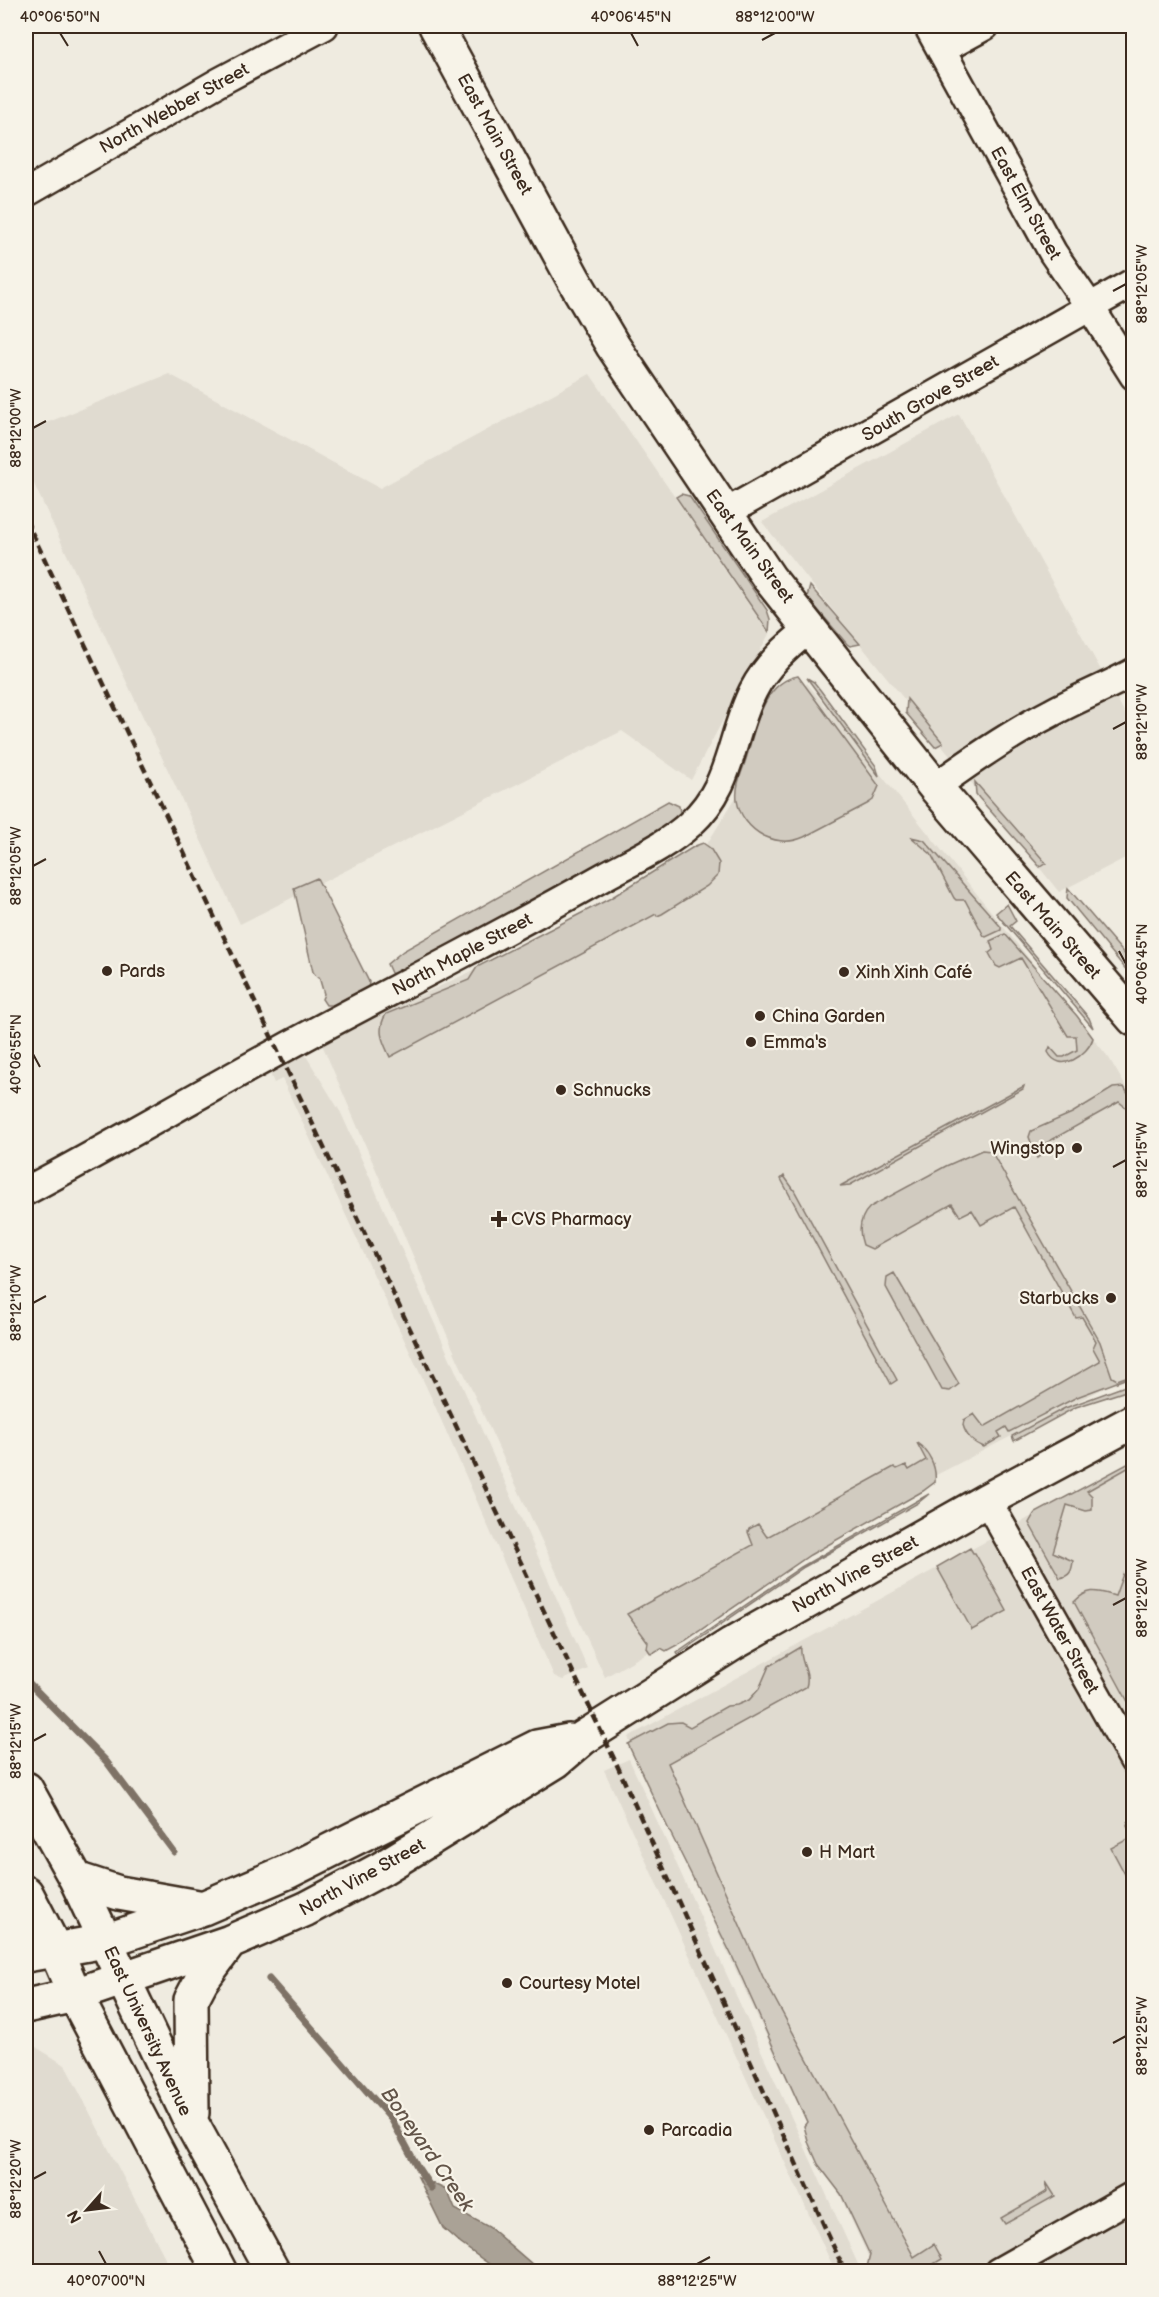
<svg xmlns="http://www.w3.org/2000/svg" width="1159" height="2297" font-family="'Balsamiq Sans',sans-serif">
<rect width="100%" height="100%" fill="#efebe0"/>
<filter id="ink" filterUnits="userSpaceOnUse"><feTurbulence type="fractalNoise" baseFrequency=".0167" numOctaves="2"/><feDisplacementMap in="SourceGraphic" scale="12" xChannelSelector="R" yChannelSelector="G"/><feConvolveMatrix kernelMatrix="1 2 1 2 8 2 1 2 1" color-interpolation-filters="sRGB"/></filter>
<g filter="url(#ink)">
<path fill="#e0dbd0" d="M169,374L380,488L590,374L769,634L691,780L622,731L240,924L26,467V431Z
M959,414L1133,728V854L1059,892L762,522Z
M807,683L1109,1058L1133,1099V1373L917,1485L697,1624L605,1677L457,1358L321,1042L692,868Z
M303,1051L341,1113L588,1669L563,1680L554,1676L431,1397L282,1079L274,1083L268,1069Z
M1133,1461V2271H875L628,1737Z
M629,1759L861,2271H862H835L604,1770Z
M26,2041L65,2065L172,2271H26Z"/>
<path fill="#d1cbc0" stroke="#867a6f" stroke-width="1.5" d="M681,494L689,496L767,610L770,619L769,632L676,497Z
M810,586L860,644L850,646L847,644L807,597Z
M798,676L879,786L873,800L867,804L804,837C791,843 777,842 764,836C750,829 739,815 737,800C735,785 742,772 746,759C755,731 762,682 798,676Z
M807,678L814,682L821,691L876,766L879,776Z
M907,699L943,743L935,747L906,713Z
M975,782L1046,863L1040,867L979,798L976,794Z
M668,801L679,806L681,819L648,841L508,913L398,975L391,973L387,964L403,951Z
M911,837L924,840L1001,927V930L986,937L984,936L965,900H956L954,898L931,854Z
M703,843L710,848L719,863L718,875L707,886L662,914L657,916L656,914L390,1057C383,1042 376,1031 386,1014L469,980L477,967L609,899L695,846Z
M317,878L369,982L368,989L343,1005H326L322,999L324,994L319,977H317L313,972L294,888Z
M1068,888L1133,964V978L1067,898Z
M1007,904L1016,921L1010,926L1089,1018L1093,1028L996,913Z
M1005,934L1077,1016L1093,1038C1088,1055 1060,1075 1048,1052L1050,1047L1059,1057H1064L1077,1050L1076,1036H1068L1021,958L1000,968L996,966L989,953L993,950L990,941Z
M1024,1086L1023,1089L850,1185L840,1186Z
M1124,1087L1133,1102V1107L1128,1109L1119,1102L1046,1143L1048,1150L1037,1158L1029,1137L1031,1131L1072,1113L1113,1088Z
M982,1150L991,1151L1100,1342L1112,1377L1117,1380L1134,1374L1133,1376L1077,1397L1009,1432L1006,1427L998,1432L1001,1437L984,1447C973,1443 966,1436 963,1425L964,1420L974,1414L984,1427L1100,1361L1093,1348L1096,1341L1082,1317L1076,1318L1014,1207L981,1225L972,1210L960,1216L952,1204L872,1249L863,1245C858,1231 859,1218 870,1207L946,1166Z
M784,1176L794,1190L897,1380L891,1384L781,1179Z
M894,1273L959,1384L950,1391L942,1390L886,1287L887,1277Z
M1133,1383V1388L1129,1390L1076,1407L1014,1441L1012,1436L1065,1408Z
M917,1443C929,1451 937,1467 935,1482L923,1491L810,1555L686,1640L666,1651L661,1648L651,1654L647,1648L648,1642L627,1614L753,1545L748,1532L749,1529L758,1524L767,1537L894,1467L897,1469L906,1465L909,1470L926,1460Z
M1133,1461V1465L1087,1491L1092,1496V1510L1086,1511L1067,1505L1053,1552L1073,1561C1072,1571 1070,1576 1060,1578L1029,1523L1034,1514Z
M929,1494L918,1503L804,1567L678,1654L677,1652L801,1567Z
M970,1548L973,1553H975L1007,1611L972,1630L937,1567Z
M1123,1574L1133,1593V1711L1074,1602C1089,1587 1097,1591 1115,1596Z
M801,1647C799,1662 811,1673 806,1687L668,1763L763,1977L914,2257L934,2244L942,2259L922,2271H866L870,2255L841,2194L818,2164L809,2144L804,2126L807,2122L733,1958L669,1830L628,1744L668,1723L681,1722L690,1727L727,1706L737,1705L749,1700L759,1689L769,1666Z
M1132,1819L1134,1822L1133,1889L1111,1848L1132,1837L1127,1825L1128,1822Z
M1046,2182L1055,2196L1005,2224L1001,2218L1048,2191Z"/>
<path fill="#aaa296" stroke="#7e7266" stroke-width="1.5" d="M418,2177L447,2190L455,2209L489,2227L540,2271H499L461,2244L443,2228Z"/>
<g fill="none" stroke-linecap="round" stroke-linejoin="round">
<path stroke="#7e7266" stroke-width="7" d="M26,1680L106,1761L174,1852
M269,1979L392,2120L418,2168L431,2188"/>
<g stroke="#3b2a1e" stroke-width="32">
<path id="minor" d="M928,26L1053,253L1090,307L1134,376
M941,50L985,26
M26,193L219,82L324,26
M727,512L1134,282
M935,787C972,760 1010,734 1051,713C1078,698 1107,687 1134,672
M26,1191C111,1146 194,1097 279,1051C339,1018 400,987 460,955C509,929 557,903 605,876C634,860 666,846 690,824C733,785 729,739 753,691C766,665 788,646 810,628
M987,1500L1134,1761
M998,2272L1134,2195"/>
</g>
<g stroke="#3b2a1e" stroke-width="38">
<path id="major" d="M436,26L574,280L613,346L769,578L935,787L1134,1019
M26,1789L76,1879L192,2124L273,2272
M76,1879L119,1893L198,1907
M26,1893L56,1951L75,1995L220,2272
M26,1955L105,1941L203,1908L289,1871L537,1747L569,1741
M26,2006L75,1995L230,1942L306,1909L381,1869L556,1761L583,1738L732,1644L987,1500L1134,1421
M192,2113L191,2000L201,1981L230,1942"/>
</g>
<use href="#minor" stroke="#f7f3e8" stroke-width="27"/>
<use href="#major" stroke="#f7f3e8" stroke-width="33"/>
<path stroke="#3b2a1e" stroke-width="4.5" stroke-dasharray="9 4.5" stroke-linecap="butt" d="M26,520L617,1765L845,2272"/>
</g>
</g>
<path fill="none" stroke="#3b2a1e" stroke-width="2" d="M60,33L68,46M631,33L638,46M762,40L775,33M1113,291L1126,284M33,428L46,421M1113,729L1126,722M33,866L46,859M1119,951L1126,964M33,1054L40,1067M1113,1167L1126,1160M33,1303L46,1296M1113,1605L1126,1598M33,1741L46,1734M1113,2043L1126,2036M33,2179L46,2172M99,2251L106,2264M697,2264L710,2257"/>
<g fill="#3b2a1e" stroke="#f7f3e8" stroke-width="2">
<circle cx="107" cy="971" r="6"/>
<circle cx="844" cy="972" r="6"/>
<circle cx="760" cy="1016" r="6"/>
<circle cx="751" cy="1042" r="6"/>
<circle cx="561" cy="1090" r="6"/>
<circle cx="1077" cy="1148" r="6"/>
<path d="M496 1210h6v6h6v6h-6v6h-6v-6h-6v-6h6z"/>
<circle cx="1111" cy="1298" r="6"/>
<circle cx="807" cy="1852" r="6"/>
<circle cx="507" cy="1983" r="6"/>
<circle cx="649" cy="2130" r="6"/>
</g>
<g text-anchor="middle" stroke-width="4.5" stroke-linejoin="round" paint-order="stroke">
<g font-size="18" fill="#3b2a1e" stroke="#f7f3e8">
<text transform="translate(174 108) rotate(-29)" y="6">North Webber Street</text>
<text transform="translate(495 134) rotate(61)" y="6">East Main Street</text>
<text transform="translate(1026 203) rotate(61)" y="6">East Elm Street</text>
<text transform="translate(930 398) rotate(-30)" y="6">South Grove Street</text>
<text transform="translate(750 546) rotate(54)" y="6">East Main Street</text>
<text transform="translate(1053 925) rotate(49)" y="6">East Main Street</text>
<text transform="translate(462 954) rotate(-28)" y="6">North Maple Street</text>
<text transform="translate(855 1574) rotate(-29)" y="6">North Vine Street</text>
<text transform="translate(1060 1630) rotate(61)" y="6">East Water Street</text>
<text transform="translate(362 1877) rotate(-29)" y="6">North Vine Street</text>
<text transform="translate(148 2031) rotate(65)" y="6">East University Avenue</text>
</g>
<g font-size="18" fill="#3b2a1e" stroke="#f7f3e8" text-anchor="start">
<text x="119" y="977">Pards</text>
<text x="856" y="978">Xinh Xinh Café</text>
<text x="772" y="1022">China Garden</text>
<text x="763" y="1048">Emma's</text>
<text x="573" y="1096">Schnucks</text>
<text x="1065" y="1154" text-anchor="end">Wingstop</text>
<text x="511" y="1225">CVS Pharmacy</text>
<text x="1099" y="1304" text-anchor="end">Starbucks</text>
<text x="819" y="1858">H Mart</text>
<text x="519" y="1989">Courtesy Motel</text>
<text x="661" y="2136">Parcadia</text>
</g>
<g font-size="20" font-style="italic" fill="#625448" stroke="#f7f3e8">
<text transform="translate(428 2149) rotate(55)" y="7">Boneyard Creek</text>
</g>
</g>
<rect width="1159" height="2297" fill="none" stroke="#f7f3e8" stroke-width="66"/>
<g transform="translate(87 2210) rotate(242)" stroke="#f7f3e8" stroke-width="4.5" paint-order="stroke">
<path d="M0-4.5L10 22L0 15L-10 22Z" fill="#3b2a1e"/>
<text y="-9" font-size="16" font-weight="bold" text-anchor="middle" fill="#3b2a1e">N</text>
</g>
<rect x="33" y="33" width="1093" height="2231" fill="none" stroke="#3b2a1e" stroke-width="2"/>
<g font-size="15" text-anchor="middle" fill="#3b2a1e">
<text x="60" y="22">40°06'50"N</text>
<text x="631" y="22">40°06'45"N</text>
<text x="775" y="22">88°12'00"W</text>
<text transform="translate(1142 284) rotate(-90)" y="5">88°12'05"W</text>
<text transform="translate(16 428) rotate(-90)" y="5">88°12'00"W</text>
<text transform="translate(1142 722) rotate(-90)" y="5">88°12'10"W</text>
<text transform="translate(16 866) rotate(-90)" y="5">88°12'05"W</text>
<text transform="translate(1142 964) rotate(-90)" y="5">40°06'45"N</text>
<text transform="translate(16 1054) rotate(-90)" y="5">40°06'55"N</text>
<text transform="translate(1142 1160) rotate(-90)" y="5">88°12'15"W</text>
<text transform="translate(16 1303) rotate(-90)" y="5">88°12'10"W</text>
<text transform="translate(1142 1598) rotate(-90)" y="5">88°12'20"W</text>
<text transform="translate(16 1741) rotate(-90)" y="5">88°12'15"W</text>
<text transform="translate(1142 2036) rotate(-90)" y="5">88°12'25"W</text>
<text transform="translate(16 2179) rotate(-90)" y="5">88°12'20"W</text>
<text x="106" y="2286">40°07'00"N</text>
<text x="697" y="2286">88°12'25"W</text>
</g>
</svg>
